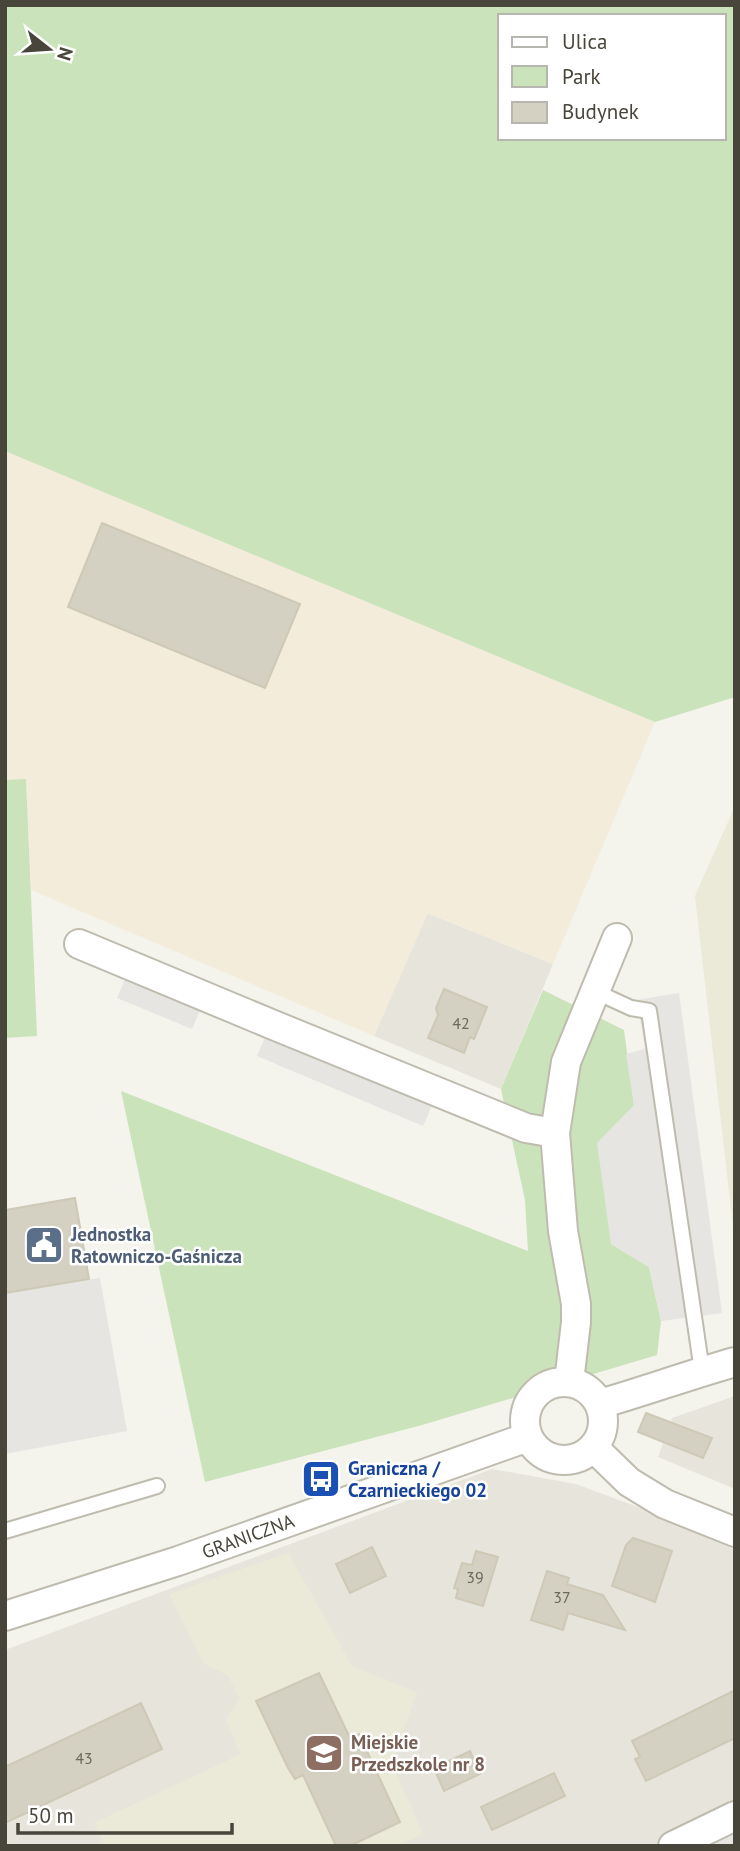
<svg xmlns="http://www.w3.org/2000/svg" width="740" height="1851" font-family="'PT Sans',sans-serif">
<rect width="100%" height="100%" fill="#f4f3ec"/>
<path fill="#e7e5db" d="M427,913L553,964L501,1089L374,1036Z
M735,1396V1489L658,1457L672,1418Z
M492,1469L576,1484L662,1516L735,1550V1846H5V1650Z"/>
<path fill="#f3ecda" d="M5,451L655,722L553,964L428,913L374,1036L31,890L26,780H5Z"/>
<path fill="#ebe9d8" d="M735,806V1244L695,896Z
M288,1553L352,1666L417,1692L392,1764L423,1834L396,1846H315L314,1843L308,1846H105L94,1823L241,1754L226,1720L240,1698L227,1675L203,1663L169,1594Z"/>
<path fill="#cae3ba" fill-rule="evenodd" d="M5,5H735V697L655,722L5,451ZM500,16H724V138H500Z
M26,779L37,1036L5,1038V780Z
M543,990L624,1030L634,1105L611,1244L649,1267L661,1321L657,1355L422,1425L205,1482L121,1091L528,1251L525,1200L501,1089Z"/>
<path fill="#e6e5e2" d="M131,965L206,996L192,1029L117,998Z
M679,993L722,1313L661,1321L649,1267L611,1244L597,1143L634,1105L626,1054L645,1049L637,1000Z
M271,1024L438,1092L423,1126L257,1056Z
M100,1278L127,1431L5,1454V1293Z
M735,1817V1846H676Z"/>
<path fill="#d4d0c2" stroke="#cec9b6" stroke-width="2" d="M102,523L300,604L265,688L68,607Z
M444,989L487,1007L474,1039L470,1037L464,1053L428,1038L438,1015L436,1008Z
M75,1198L89,1279L5,1293V1210Z
M646,1413L712,1438L703,1458L638,1432Z
M633,1538L672,1551L655,1602L612,1586L626,1545Z
M372,1547L386,1576L350,1593L336,1564Z
M476,1551L498,1557L483,1606L456,1598L458,1589L454,1588L462,1563L472,1565Z
M547,1571L569,1578L567,1584L603,1595L625,1630L568,1613L563,1630L531,1620Z
M319,1673L350,1738L359,1734L400,1822L350,1846H336L303,1775L295,1779L288,1768L256,1701Z
M735,1690V1738L646,1781L635,1759L640,1757L632,1741Z
M141,1703L162,1749L5,1823V1767Z
M470,1751L480,1774L444,1791L434,1768Z
M554,1773L565,1796L492,1830L481,1807Z"/>
<g fill="none" stroke-linecap="round" stroke-linejoin="round">
<g stroke="#bfbcaf" stroke-width="18">
<path id="lane" d="M594,991L631,1008L649,1011L702,1371
M5,1531L157,1486"/>
</g>
<g stroke="#bfbcaf" stroke-width="32">
<path id="street" d="M79,944L271,1024L526,1128L555,1133
M569,1382L576,1322V1304L563,1231L555,1133L566,1062L617,938
M525 1421a39 39 0 1 1 78 0a39 39 0 1 1-78 0Z
M600,1404C645,1391 689,1375 735,1362
M593,1447L629,1482L665,1504L735,1532
M5,1616L178,1561L528,1437
M673,1846L735,1816"/>
</g>
<use href="#lane" stroke="#fff" stroke-width="14"/>
<use href="#street" stroke="#fff" stroke-width="28"/>
</g>
<defs>
<g id="civic-square" transform="scale(2.0125)"><rect x="-9" y="-9" width="18" height="18" rx="4" fill="#5c6f8a" stroke="#fff"/><path d="M-.6-6.5H3V-4.5H.6V-3L4-1V1h2V6H-6V1h2V-1L-.6-3ZM-1.2 2.5V6h2.4V2.5Z" fill="#fff"/></g>
<g id="bus-square" transform="scale(2.0125)"><rect x="-9" y="-9" width="18" height="18" rx="4" fill="#1a4fb4" stroke="#fff"/><path d="M-5-6H5V4H4V6H2V4H-2V6H-4V4H-5ZM-3.5-4V0h7V-4ZM-3.5 1.2v1.5H-2V1.2ZM2 1.2v1.5H3.5V1.2Z" fill="#fff"/></g>
<g id="school-square" transform="scale(2.0125)"><rect x="-9" y="-9" width="18" height="18" rx="4" fill="#8d6e63" stroke="#fff"/><path d="M0-5L7-2L0 1L-7-2ZM-4 1L0 2.5L4 1V4Q0 6-4 4Z" fill="#fff"/></g>
</defs>
<g fill-rule="evenodd">
<use href="#civic-square" x="44" y="1245"/>
<use href="#bus-square" x="321" y="1479"/>
<use href="#school-square" x="324" y="1753"/>
</g>
<g text-anchor="middle" stroke-width="5" stroke-linejoin="round" paint-order="stroke">
<g font-size="16" fill="#6b685c">
<text x="461" y="1029">42</text>
<text x="475" y="1583">39</text>
<text x="562" y="1603">37</text>
<text x="84" y="1764">43</text>
</g>
<g font-size="19" font-weight="bold" fill="#4e5e75" stroke="#fff" text-anchor="start">
<text x="71" y="1241">Jednostka<tspan x="71" dy="22">Ratowniczo-Gaśnicza</tspan></text>
</g>
<g font-size="19" font-weight="bold" fill="#164399" stroke="#fff" text-anchor="start">
<text x="348" y="1475">Graniczna /<tspan x="348" dy="22">Czarnieckiego 02</tspan></text>
</g>
<g font-size="19" fill="#48453a" stroke="#fff">
<text transform="translate(248 1536) rotate(-20)" y="7">GRANICZNA</text>
</g>
<g font-size="19" font-weight="bold" fill="#785e54" stroke="#fff" text-anchor="start">
<text x="351" y="1749">Miejskie<tspan x="351" dy="22">Przedszkole nr 8</tspan></text>
</g>
</g>
<rect width="740" height="1851" fill="none" stroke="#48453a" stroke-width="14"/>
<rect x="498" y="14" width="228" height="126" fill="#ffffff" stroke="#b6b5b0" stroke-width="2"/>
<rect x="512" y="37" width="35" height="10" fill="#ffffff" stroke="#b6b5b0" stroke-width="2"/>
<text x="562" y="49" font-size="21" fill="#48453a">Ulica</text>
<rect x="512" y="66" width="35" height="21" fill="#cae3ba" stroke="#b6b5b0" stroke-width="2"/>
<text x="562" y="84" font-size="21" fill="#48453a">Park</text>
<rect x="512" y="102" width="35" height="21" fill="#d4d0c2" stroke="#b6b5b0" stroke-width="2"/>
<text x="562" y="119" font-size="21" fill="#48453a">Budynek</text>
<g transform="translate(49 49) rotate(107)" stroke="#ffffff" stroke-width="5" paint-order="stroke">
<path d="M0-5L12 26L0 18L-12 26Z" fill="#48453a"/>
<text y="-10" font-size="19" font-weight="bold" text-anchor="middle" fill="#48453a">N</text>
</g>
<path d="M18 1823v10h214v-10" fill="none" stroke="#48453a" stroke-width="3.5"/>
<text x="28" y="1823" font-size="21" fill="#48453a" stroke="#ffffff" stroke-width="5" paint-order="stroke">50 m</text>
</svg>
